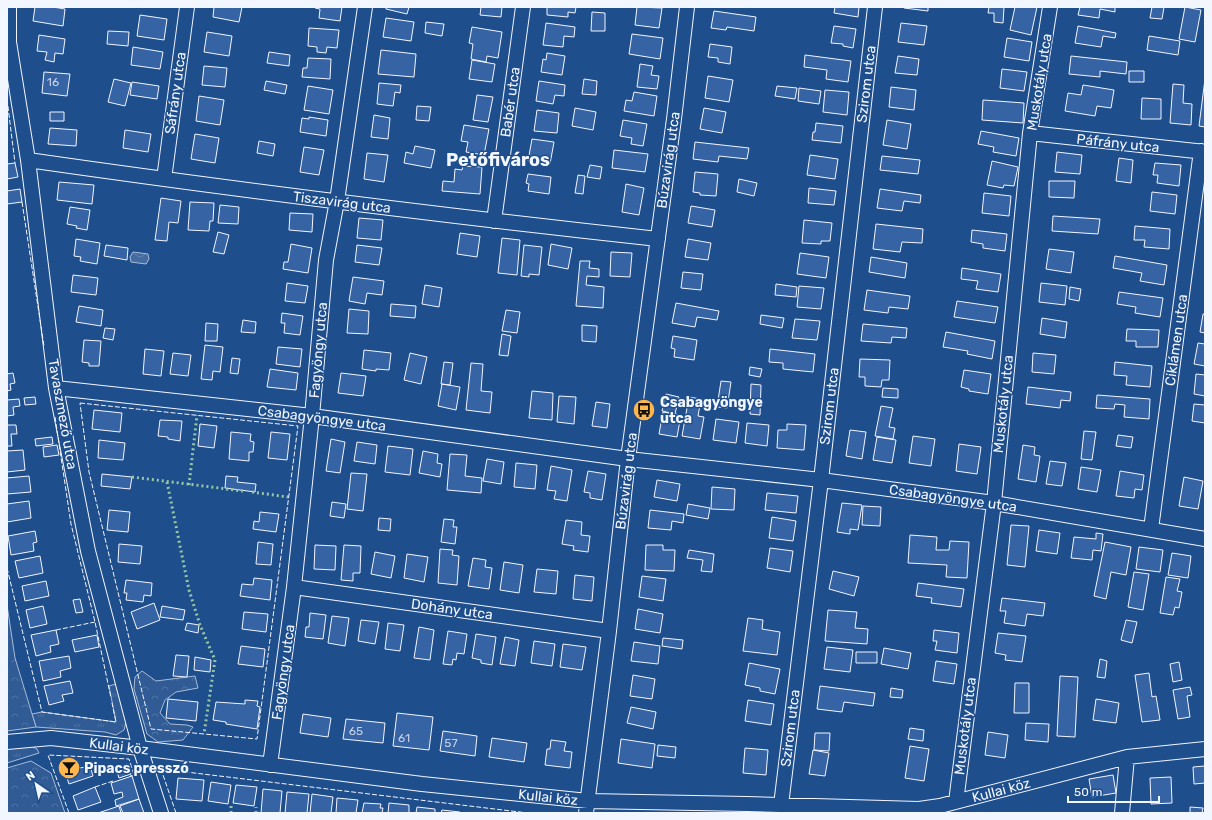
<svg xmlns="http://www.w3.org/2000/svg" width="1212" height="820" font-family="Rubik,sans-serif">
<defs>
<pattern id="grass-tufts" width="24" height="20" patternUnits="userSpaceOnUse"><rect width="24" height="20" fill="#305b95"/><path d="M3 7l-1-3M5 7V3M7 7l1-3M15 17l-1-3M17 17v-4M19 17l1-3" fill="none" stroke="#4e73a5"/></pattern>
<pattern id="forest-crowns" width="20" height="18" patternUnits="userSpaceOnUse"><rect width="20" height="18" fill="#305b95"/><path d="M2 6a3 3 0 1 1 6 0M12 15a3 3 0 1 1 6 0" fill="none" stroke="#4e73a5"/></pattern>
<pattern id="water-waves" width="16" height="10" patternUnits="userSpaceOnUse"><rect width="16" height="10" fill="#446ba0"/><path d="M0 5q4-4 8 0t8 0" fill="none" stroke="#5f81ae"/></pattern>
</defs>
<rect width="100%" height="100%" fill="#1f4e8c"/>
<path fill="url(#grass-tufts)" stroke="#a8bbd7" d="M116,684L126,723L124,730L116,735L105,732L36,727L32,714L42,712L116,722L109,686Z
M29,745L37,749L39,753L7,763V747Z"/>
<path fill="url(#forest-crowns)" stroke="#a8bbd7" d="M7,605L15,658L36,727L7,731Z
M142,671L156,681L195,676L198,688L176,692L165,700L160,713L170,724L187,725L193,727L183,740L158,742L147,734L134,689L135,677Z
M31,761L51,773L65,813H7V768Z"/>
<path fill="url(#water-waves)" stroke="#a8bbd7" d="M133,252L148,254L149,259L146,264L131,262L130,257Z"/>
<path fill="#3563a3" stroke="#f2f6ff" d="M35,7H53L65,9L63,26L33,21Z
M214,7H242L239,22L213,17Z
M316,7H342L340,21L319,18L320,9L315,8Z
M386,7H409L407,14L386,9Z
M479,7H502L501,17L480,15L481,7Z
M547,7H576L575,13L568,12V17L547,15Z
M637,7L662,8L659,28L635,25Z
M835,7H859L858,17L834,13Z
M905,7H928V11L904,8Z
M989,7H1004L1003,23L994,22V13H988Z
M1015,7H1037L1031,35L1010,30Z
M1080,7H1115V12L1100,9L1099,18L1078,15Z
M1152,7H1164L1162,19L1150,18Z
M1185,7L1201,10L1195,42L1179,39Z
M714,11L756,17L754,31L727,27L726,30L711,28Z
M592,12L605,13V31H591Z
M140,15L167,19L164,40L137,36Z
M386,18L414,22L411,41L383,37Z
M426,22L444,24L442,36L425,33Z
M546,23L575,27L574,37L564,36L563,47L543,45Z
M901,23L927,26L924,45L898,42Z
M834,26L856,29L853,48L843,46V44L831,43Z
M1078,26L1116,33L1115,38L1103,36L1101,47L1075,43Z
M472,27L502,32L498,58L487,56L486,62L471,59L473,44L469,43Z
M309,28L339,30L337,48L327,47L326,53L317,52V47L308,46Z
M108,31L129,32L128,46L107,44Z
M207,32L232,36L229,56L204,52Z
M632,34L663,38L660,59L629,54Z
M39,35L65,39L63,54L55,53L54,62L45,60L47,52L37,51Z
M1149,36L1180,41L1178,55L1147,50Z
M1007,38L1032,42L1029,61L1004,57Z
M710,44L732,47L730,64L718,62V58L708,57Z
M133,47L163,52L160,69L131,65Z
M381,50L416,54L414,77L378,74Z
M269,52L290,55L289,66L267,63Z
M547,53L565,56L562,75L541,72L543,59L546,60Z
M805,55L851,61L848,82L826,79L827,70L804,67Z
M898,56L919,59L917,75L895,73Z
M1071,56L1127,62L1126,74L1100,71V77L1069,74Z
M308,58L331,59L330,79L302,77L303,68H307Z
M472,60L495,64L492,82L469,79Z
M640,64L653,66L651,75L659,76L657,89L637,87Z
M204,66L227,68L225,87L202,85Z
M1002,69L1027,72L1024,91L1000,88Z
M1129,71H1144V82H1129Z
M44,72L70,74L67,96L42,93Z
M708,76L733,80L729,102L705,98Z
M114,79L131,83L125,106L108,102Z
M584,79L597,81L596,95L582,94Z
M1205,79V127L1199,126Z
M266,81L287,85L285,94L264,90Z
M539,81L565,85L564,96L555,95L553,104L536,101Z
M132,82L159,86L157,99L130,95Z
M379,83L401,85L400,93L395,92L393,106L377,104Z
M1173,84L1184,85L1183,103L1192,104L1191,125L1170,123Z
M1083,85L1114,90L1111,108L1097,106L1095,116L1065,111L1068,93L1081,95Z
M308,86L333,90L329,114L304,110Z
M777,86L797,88L795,99L775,96Z
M891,87L916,90L914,110L889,107Z
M799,88L821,91L819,104L798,101Z
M825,90L849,92L847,115L823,112Z
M634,92L657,96L654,116L624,111L626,100L632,101Z
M477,95L493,97L488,122L473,120Z
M199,96L224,100L220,125L196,121Z
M1142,98L1161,99V119H1141Z
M983,100L1024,103L1023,123L982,120Z
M417,106L431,107L429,121L416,120Z
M575,108L596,112L593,130L572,126Z
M704,108L726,112L722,133L700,129Z
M537,110L559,113L557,133L534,131Z
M50,112H64V121H50Z
M374,115L390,118L388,139L371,137Z
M309,117L328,120L326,136L300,132L302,118L309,119Z
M623,120L647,124L643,146L631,144L632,138L620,136Z
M887,120L911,124L907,149L883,145Z
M816,123L843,126L841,143L812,140L813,132H815Z
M464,125L489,129L484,155L466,152L468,142L461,141Z
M50,128L77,130L76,146L48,144Z
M125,130L151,134L148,152L123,148Z
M981,131L1019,138L1016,156L993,152L994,147L978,144Z
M195,134L219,138L215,163L191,159Z
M532,139L554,142L550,164L528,161Z
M259,141L275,144L273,156L257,153Z
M695,142L749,148L747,159L719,156L718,162L693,159Z
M415,146L435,150L431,168L404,163L406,152L413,154Z
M304,147L324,150L319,175L300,172Z
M614,150L648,154L645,172L612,168Z
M1057,152L1082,155L1080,174L1055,172Z
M367,153L388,155L384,182L364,179Z
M810,155L838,159L835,179L807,175Z
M882,156L920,160L918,174L880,170Z
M1119,158L1133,160L1131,183L1116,181Z
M992,161L1018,167L1014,186L1004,185L1003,188L987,185Z
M15,163L18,177L7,179V164Z
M1155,163L1181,165L1179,186L1157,183L1158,175H1153Z
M590,165L602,167L600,179L587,177Z
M463,166L482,167L480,194L442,191L443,181L454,182L455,169L462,170Z
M695,172L718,174L716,196L700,195V193L693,192Z
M528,174L551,177L549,194L528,191L529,184L526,183Z
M578,175L585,176L583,194L575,193Z
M739,179L757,183L754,196L737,192Z
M1049,181H1075L1074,198L1049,197Z
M59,182L94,185L92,204L57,200Z
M626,184L644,188L639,215L622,212Z
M809,188L836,191L834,205L808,203Z
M20,189L22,202L7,204V191Z
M880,189L921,195L920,203L904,201L902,211L877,208Z
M1152,192L1177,195L1175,214L1150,211Z
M984,193L1011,196L1009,216L982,213Z
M161,198L181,201L178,223L169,222L167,241L155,240Z
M190,202L214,203L213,221H210L209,231L188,230Z
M220,205L239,207L238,224L218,223Z
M691,206L715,210L712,227L688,223Z
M70,207L90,210L87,230L76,228L77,226L67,224Z
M290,213L313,214L312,232L289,230Z
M1053,216L1100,219L1098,234L1052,231Z
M359,218L383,220L381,240L357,238Z
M804,220L832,223L830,241H821V244L802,243Z
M876,224L923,229L922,243L902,242L900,252L873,249Z
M1135,226L1170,229L1169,249L1144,247L1145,240H1134Z
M972,230L1007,234L1005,251L983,248V244L971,242Z
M218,232L229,235L224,254L213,252Z
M460,233L480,236L477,257L457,254Z
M502,238L520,240L517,275L498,273Z
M76,239L100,243L97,264L80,261L81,257L74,256Z
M688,239L711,243L708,260L685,257Z
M291,244L312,248L308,273L283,269L284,262H288Z
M551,244L572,248L568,269L548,265Z
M106,245L128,248L127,260L104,256Z
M357,245L382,248L379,265L355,262Z
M524,245L542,247L539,275L529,274V277L521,276Z
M1049,249L1074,252L1071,273L1046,269Z
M611,252L632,253L630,277L610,276Z
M800,253L829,257L826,278L797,274Z
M1115,256L1167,265L1164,285L1140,281L1142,273L1113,268Z
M871,257L907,263L905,278L869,272Z
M580,261H590L589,268L599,269V277L587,276L586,285L604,287L603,308L576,306Z
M962,268L1001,274L998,292L976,289L978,281L961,279Z
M683,272L703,274L701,290L681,288Z
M73,275L98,278L96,295L71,292Z
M353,277L384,281L382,295L367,293L365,304L349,301Z
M287,283L308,286L305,303L285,301Z
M1041,283L1067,286L1065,305L1039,302Z
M776,284L797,287L796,297L775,295Z
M425,285L442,288L439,307L422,304Z
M799,286L824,288L821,309L797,307Z
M1070,287L1081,289L1079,301L1069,299Z
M867,290L910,296L908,309L889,307L888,313L864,310Z
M1119,292L1163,298L1160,317L1135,313L1136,307L1117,304Z
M957,301L998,307L995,323L954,317Z
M676,303L719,311L717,320L697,317L695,327L672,323Z
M391,304L416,306L415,318L390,316Z
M79,306L103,310L101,326L76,322Z
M349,309L369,311L368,334L347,333Z
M506,310L520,312L517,333L502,331Z
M282,313L303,316L300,335L284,333L285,323H281Z
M1203,314H1205V333L1200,332Z
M761,315L784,318L782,328L760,324Z
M1042,318L1067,322L1065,338L1040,334Z
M795,319L820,321L817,340L792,338Z
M243,320L256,322L255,333L241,332Z
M206,323L218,324L217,341H205Z
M863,324L907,328L906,338L892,337L891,343L861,341Z
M582,325L597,326L596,342L582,341Z
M105,328L115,329L113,340L103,338Z
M1127,329L1159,330L1158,347H1136V341H1126Z
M946,332L995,341L992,359L967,354L968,351L943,347Z
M502,334L511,336L508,356L499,355Z
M673,336L697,340L694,360L674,357L675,349L671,348Z
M84,340L101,341L99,366H89V363L82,362Z
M1198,343L1205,344V366L1194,364Z
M205,345L223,347L220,372L213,371L212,380L201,379Z
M278,347L302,349L300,367L276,364Z
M145,349L164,351L161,376L143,374Z
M770,349L815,354L813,372L783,369V363L769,362Z
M364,350L391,353L389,370L376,369V371L362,369Z
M173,353L191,355L188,376L170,374Z
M410,353L427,357L421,384L404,380Z
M1033,353L1056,355L1054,374L1032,372Z
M232,358L240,359L238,374L230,373Z
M860,359L890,360L889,380H882L881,387L865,386V377H859Z
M444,362L453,363L450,385L441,384Z
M1115,362L1152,366L1150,387L1126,385L1127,376L1114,375Z
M471,363L483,364L481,391L492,392L490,413L466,410Z
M750,367L762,369L760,377L749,375Z
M270,369L298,373L296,390L267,387Z
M964,370L991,374L988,394L969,391V389L961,387Z
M13,373L15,383L10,384L11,390L7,391V374Z
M341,373L366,376L363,396L338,393Z
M1196,374L1205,375V396L1194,394Z
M721,381L731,382L727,408L717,407Z
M442,384L460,387L456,410L438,406Z
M751,384L761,385L760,415L750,414Z
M1028,387L1071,392L1070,401L1061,400L1060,408L1026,404Z
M883,388L898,389V398L882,397Z
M532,391L553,393L552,420L529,418Z
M666,394L679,397L675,414L662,411Z
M1097,395L1150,399L1149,419L1124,417L1125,405L1115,404L1114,409L1096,408Z
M559,396L576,397L574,424L557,422Z
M35,397L36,404L25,405L24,398Z
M689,397L701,399L698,416L704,417L700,439L682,436Z
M19,399L20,406L13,407L14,415L7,416V400Z
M596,402L610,404L607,428L592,426Z
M1194,404L1205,405V423L1192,421Z
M881,406L893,408L889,427L895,428L893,439L875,436Z
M94,410L122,413L120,432L92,429Z
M663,412L681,415L677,437L659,434Z
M716,419L739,422L736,443L713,440Z
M160,420L182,421L180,441L168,439V437L158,436Z
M747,423L769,425L767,446L745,443Z
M200,424L217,426L214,448L198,446Z
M787,424L806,425L804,450L777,448L778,430H787Z
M7,425H16L17,434H11L12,446H7Z
M850,430L866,432L862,459L846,456Z
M1084,431L1096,432L1092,460L1081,459Z
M231,432L251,434L250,441L254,442L253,452H249V461L229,459Z
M271,432L290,434L287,460L268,458Z
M1118,435L1133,437L1131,448L1116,446Z
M913,436L935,439L931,466L909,463Z
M52,437L53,444L36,446L35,439Z
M877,437L896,440L892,463L873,460Z
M331,439L345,442L340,473L326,471Z
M99,440L125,443L123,460L98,458Z
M357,442L377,445L375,464L354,461Z
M959,444L981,447L977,474L956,471Z
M57,445L59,455L44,457L43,447Z
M1023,445L1035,447L1034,455L1040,456L1036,482L1018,479Z
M388,446L413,449L410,475L385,472Z
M23,450L25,470L7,472V451Z
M423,451L438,454L437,463L442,464L440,477L419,473Z
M450,454L467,455L465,476L482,478L481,493L447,490Z
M487,459L504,462L501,484L483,481Z
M1050,461L1066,463L1062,486L1046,484Z
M516,463L537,465L535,489L514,487Z
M551,466L572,470L567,501L554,499L556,491L547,490Z
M1081,467L1101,470L1097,492L1078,489Z
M588,471L606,474L602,500L590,498V493L584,492Z
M1120,471L1144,475L1142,490L1135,489L1134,498L1116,496Z
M351,473L367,474L363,511L347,509Z
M102,474L132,477L130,489L101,486Z
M29,476L31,492L7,494V478Z
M226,476L238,477L237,482L256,484L255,492L225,488Z
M1184,477L1203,481L1198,509L1179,506Z
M657,480L680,484L677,501L654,497Z
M712,487L735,489L734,510L711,509Z
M767,493L798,496L796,513L765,510Z
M29,501L31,518L7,522V504Z
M332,502L346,504L344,518L330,516Z
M842,503L862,505L858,530L850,529V534L837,532Z
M688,504L710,508L708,519L686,515Z
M863,506L881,507L880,526L862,525Z
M109,510L130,512L128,532L107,530Z
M650,510L684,514L683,523L672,521L671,530L648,528Z
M260,512L279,514L276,532L253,529L254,521L259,522Z
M772,517L796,521L793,541L769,538Z
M379,518L391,519L390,531L378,530Z
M444,519L454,520L453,527H457L455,544L441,542Z
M566,520L582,522L581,535L590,536L588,552L573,550L574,546L562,544Z
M1011,525L1029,526L1025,567L1007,565Z
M1039,530L1060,533L1057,554L1036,551Z
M35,531L37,542L33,543L34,551L11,555L8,536Z
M1096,533L1103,534L1101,551L1093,550L1092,560L1071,558L1074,537L1096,539Z
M910,535L937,537L936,550H949L950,541L969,542L967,578L946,577L947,565L908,563Z
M258,542L273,544L271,565L256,564Z
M1105,542L1131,547L1126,575L1111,572L1106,599L1094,596Z
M119,544L142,546L140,564L118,562Z
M315,545L336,546L335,570L314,569Z
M344,545L361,546L360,573H353V581L341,580Z
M646,545H663V550H675L674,571L645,570Z
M1139,547L1163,550L1160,572L1136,569Z
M770,548L793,551L790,572L767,568Z
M440,549L453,550L452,555L459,556L457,585L438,583Z
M689,550L714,554L712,572L701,571L703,560L687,558Z
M375,552L395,556L391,578L371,574Z
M1172,553L1191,556L1188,578L1168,575Z
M407,554L428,557L424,582L404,578Z
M40,556L43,573L19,578L15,561Z
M473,558L486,560L485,567L492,568L489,589L468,586Z
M504,562L523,565L519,593L500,590Z
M537,569L558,571L556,594L534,592Z
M833,571L859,577L854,596L829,589Z
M1134,572L1149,574L1143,610L1128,607Z
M575,575L594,577L592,601L573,599Z
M642,576L666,579L663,601L639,597Z
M1166,577L1180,579L1177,591L1182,592L1179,608L1175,607L1173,615L1160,613Z
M254,578L272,580L270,600L240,596L242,584L253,585Z
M126,580L152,583L151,596L144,595L143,602L126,600L127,593H124Z
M46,581L49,596L25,601L22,586Z
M918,583L964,589L961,607L931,603L932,598L916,596Z
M1002,598L1045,603L1043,616L1027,614L1025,626L1004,623L1006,611H1000Z
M80,599L83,612L76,613L73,600Z
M154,603L160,620L137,629L131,612Z
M43,606L47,624L30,628L26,610Z
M162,606L185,610L183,620L160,617Z
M638,609L663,614L660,633L635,629Z
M828,610L857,612L855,628L868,629L867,644L825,641Z
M244,612L268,614L266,632L242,629Z
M310,613L326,615L323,639L305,637L306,627H309Z
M332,616L349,618L345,646L328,643Z
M748,618L763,620L762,629L780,632L777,655L743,651Z
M361,620L379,622L375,644L358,641Z
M1126,620L1137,622L1132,643L1121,640Z
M187,623L199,625L198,633L185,630Z
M388,623L404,625L400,651L385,649Z
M419,627L434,630L430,660L414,658Z
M56,630L59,644L50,646L51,652L36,656L31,635Z
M934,630L959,633L957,653L935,650L937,641H933Z
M448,631L467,634L464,654L457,653L456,660L453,659L452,665L443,664Z
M998,633L1026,636L1022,662L1005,660L1006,655L995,653Z
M476,634L496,637L492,665L481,663V660L472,658Z
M97,635L99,647L75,652L72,640Z
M505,637L519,640L515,666L500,664Z
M663,638L683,640L682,649L662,646Z
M534,641L555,644L552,666L531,663Z
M634,642L660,646L658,664L631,661Z
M563,644L586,647L582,670L560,667Z
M241,646L265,649L263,667L238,664Z
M827,647L853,650L850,672L824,669Z
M884,648L911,653L908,669L881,664Z
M856,652H877V663H856Z
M176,655L189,656L187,677L173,676Z
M69,656L71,668L60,671L61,677L43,681L39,661Z
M195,657L211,660L210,672L194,670Z
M1100,659L1107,661L1105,678L1097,677Z
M936,661L957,664L954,684L933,681Z
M1179,662L1182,680L1173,682L1170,664Z
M749,663L780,669L775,694L760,691V688L745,685Z
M1149,673L1152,697L1156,696L1160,720L1142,722L1135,675Z
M633,675L655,679L652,699L630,696Z
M1060,676L1078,677L1075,737L1057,736Z
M70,681L73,693L62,695L64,701L49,705L44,686Z
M1015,683H1029V713H1014Z
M820,686L875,693L873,706L844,702L842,712L817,709Z
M1190,687L1192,695L1187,696L1190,717L1178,719L1173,690Z
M891,688L903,690L902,698L890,697Z
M168,699L198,702L196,721L166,718Z
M1096,699L1119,703L1116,723L1093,720Z
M245,700L258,701L257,706L260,707L257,729L226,724V722L213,720L216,702L245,704Z
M748,700L774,704L771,725L745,721Z
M631,707L656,712L653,729L627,723Z
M397,713L433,717L429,750L393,746Z
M303,714L331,718L328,737L300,733Z
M346,719L385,723L383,743L343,739Z
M1026,723L1049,724L1048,742L1025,740Z
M910,728L924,730L923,741L908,739Z
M443,731L477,736L475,756L440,751Z
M988,732L1008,735L1005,758L985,755Z
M815,733H830L829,751L814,750Z
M492,738L527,743L524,762L489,757Z
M621,739L655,744L652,768L618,763Z
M551,740L566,742L564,751L572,752L570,768L545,765L547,749H550Z
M658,745L676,747L675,758L657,756Z
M910,746L929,749L924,781L905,778Z
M745,748L768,750L766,775L743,773Z
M813,750L829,753L825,776L809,774Z
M78,762L80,768L85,767L86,771L91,769L93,776L69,784L63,766Z
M127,764L131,774L119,778L116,768Z
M1205,766V783L1194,784L1193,767Z
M1113,775L1116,793L1092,797L1089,779Z
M132,776L139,799L116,806L115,800L123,797L122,792L114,794L111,783Z
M1171,777L1172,803L1151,804L1150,778Z
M178,778L204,780L202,801L176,799Z
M211,782L231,785L228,804L208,801Z
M236,785L257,787L254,806L233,803Z
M95,787L101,802L78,810L73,796Z
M263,789L282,791L280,813H261Z
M287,792L309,794L307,813H285Z
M312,794L333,797L331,813H310Z
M337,798L358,800L356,813H336Z
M139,799L144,813H123L120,806Z
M364,803L381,804L380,808H383L382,813H362Z
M389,803L409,805V813H388Z
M119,806L121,813H98Z
M417,807L435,809V813H416Z
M1190,807L1203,808L1202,813H1190Z
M442,810L460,812V813H441Z"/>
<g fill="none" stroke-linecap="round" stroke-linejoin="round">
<g stroke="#f2f6ff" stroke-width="16">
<path id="minor" d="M9,7V42L28,160L56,388L88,551L140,748L161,813
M1030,133L1205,152
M28,160C237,190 447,216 658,239
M164,179L187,7
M494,221L523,7
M56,388L312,416L628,459L821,480L994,503L1205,539
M1151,529L1201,151
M294,587L609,631
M7,742L51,738L140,748L422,784L588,801L747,804L919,809L940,806L1127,757L1205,749
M270,765L294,587L312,416L326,260L337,201L365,7
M956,802L994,503L1030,133L1050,7
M781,805L821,480L875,7
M586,813L609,631L628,459L674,119L687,7
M1122,813L1127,757"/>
</g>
<use href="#minor" stroke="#1f4e8c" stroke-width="14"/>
<path stroke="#97c8a6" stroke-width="3" stroke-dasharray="2 3" stroke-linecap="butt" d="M132,477L243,491
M167,482L189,590L200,625L215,660L204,734
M189,485L197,415
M252,492L288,497
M231,813V805
M256,813V807"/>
<path stroke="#f2f6ff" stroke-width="1" stroke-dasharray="5 2" stroke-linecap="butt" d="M7,99L15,163
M22,202L44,346
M80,403L298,426L257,739L151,729L89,472Z
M55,417L71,524L95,622L111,698
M7,568L42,712L116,722L112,703
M56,630L95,622
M95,787L113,781
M69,813L48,755L129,759L134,775L130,776
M176,813L161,769L528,813"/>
</g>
<defs>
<g id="bus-disc" transform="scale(1.15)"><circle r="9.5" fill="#ffb74d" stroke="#1f4e8c"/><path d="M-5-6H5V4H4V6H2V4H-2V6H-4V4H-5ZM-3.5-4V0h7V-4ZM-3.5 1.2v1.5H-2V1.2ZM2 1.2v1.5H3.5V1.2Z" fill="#111"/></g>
<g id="bar-disc" transform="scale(1.15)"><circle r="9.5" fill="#ffb74d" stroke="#1f4e8c"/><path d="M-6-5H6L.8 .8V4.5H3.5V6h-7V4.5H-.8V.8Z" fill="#111"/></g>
</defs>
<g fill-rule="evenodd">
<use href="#bus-disc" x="644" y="410"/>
<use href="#bar-disc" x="69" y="768"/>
</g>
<g text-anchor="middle" stroke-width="3" stroke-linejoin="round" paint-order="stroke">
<g font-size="12" fill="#c3d1e8">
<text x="53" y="86">16</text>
<text x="356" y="735">65</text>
<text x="404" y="742">61</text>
<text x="451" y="747">57</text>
</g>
<g font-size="14" fill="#f2f6ff" stroke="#1f4e8c">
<text transform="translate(1039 82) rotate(-81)" y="5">Muskotály utca</text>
<text transform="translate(866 84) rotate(-83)" y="5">Szirom utca</text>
<text transform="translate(175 93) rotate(-82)" y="5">Sáfrány utca</text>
<text transform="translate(510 102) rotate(-82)" y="5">Babér utca</text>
<text transform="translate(1118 143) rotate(6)" y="5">Páfrány utca</text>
<text transform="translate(668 160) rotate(-82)" y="5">Búzavirág utca</text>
<text transform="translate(342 202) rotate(7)" y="5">Tiszavirág utca</text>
<text transform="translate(1176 340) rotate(-82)" y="5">Ciklámen utca</text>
<text transform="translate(318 350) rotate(-85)" y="5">Fagyöngy utca</text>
<text transform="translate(1003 404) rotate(-84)" y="5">Muskotály utca</text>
<text transform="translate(829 406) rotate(-83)" y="5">Szirom utca</text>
<text transform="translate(63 414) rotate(80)" y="5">Tavaszmező utca</text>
<text transform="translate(322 418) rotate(7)" y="5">Csabagyöngye utca</text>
<text transform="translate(626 481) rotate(-83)" y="5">Búzavirág utca</text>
<text transform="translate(953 498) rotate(8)" y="5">Csabagyöngye utca</text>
<text transform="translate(452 609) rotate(8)" y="5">Dohány utca</text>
<text transform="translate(283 672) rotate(-82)" y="5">Fagyöngy utca</text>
<text transform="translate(965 726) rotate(-83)" y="5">Muskotály utca</text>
<text transform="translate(790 728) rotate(-83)" y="5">Szirom utca</text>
<text transform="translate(119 746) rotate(7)" y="5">Kullai köz</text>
<text transform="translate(1001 790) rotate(-15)" y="5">Kullai köz</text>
<text transform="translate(548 797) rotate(6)" y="5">Kullai köz</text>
</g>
<g font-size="14" font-weight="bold" fill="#f2f6ff" stroke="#1f4e8c" text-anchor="start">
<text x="660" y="407">Csabagyöngye<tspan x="660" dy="16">utca</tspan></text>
<text x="84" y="773">Pipacs presszó</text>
</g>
<g font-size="18" font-weight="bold" fill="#f2f6ff" stroke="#1f4e8c">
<text x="498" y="166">Petőfiváros</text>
</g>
</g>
<rect width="1212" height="820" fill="none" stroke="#f2f6ff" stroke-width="16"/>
<g transform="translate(36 784) rotate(326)" stroke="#1f4e8c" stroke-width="3" paint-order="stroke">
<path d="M0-3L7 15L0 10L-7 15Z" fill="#f2f6ff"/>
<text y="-6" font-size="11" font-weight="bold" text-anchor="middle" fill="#f2f6ff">N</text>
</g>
<path d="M1068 796v6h91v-6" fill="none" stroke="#f2f6ff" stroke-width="2"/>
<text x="1074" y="796" font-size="12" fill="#f2f6ff" stroke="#1f4e8c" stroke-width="3" paint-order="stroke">50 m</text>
</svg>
